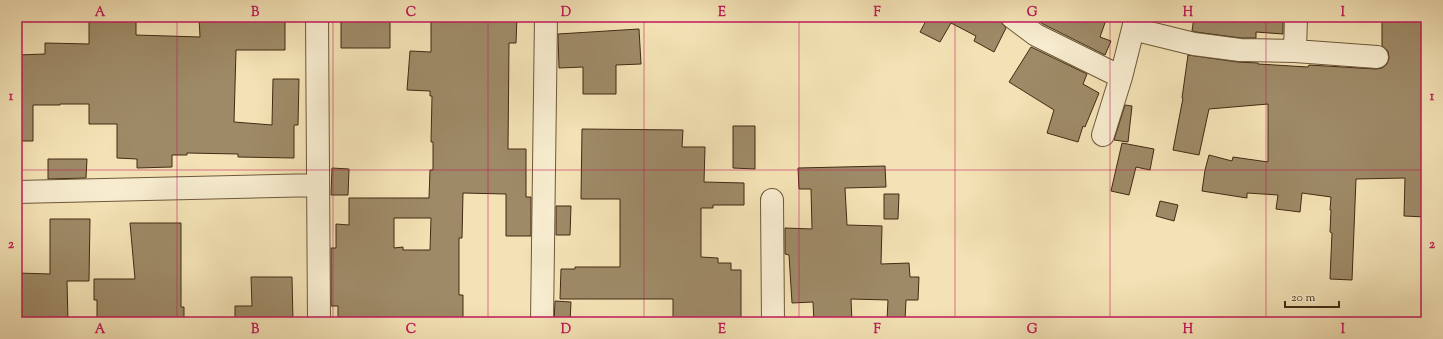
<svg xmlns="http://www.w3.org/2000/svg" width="1443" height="339" font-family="'Sorts Mill Goudy',serif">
<rect width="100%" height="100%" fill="#f3e2b5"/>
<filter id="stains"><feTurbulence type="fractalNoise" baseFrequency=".005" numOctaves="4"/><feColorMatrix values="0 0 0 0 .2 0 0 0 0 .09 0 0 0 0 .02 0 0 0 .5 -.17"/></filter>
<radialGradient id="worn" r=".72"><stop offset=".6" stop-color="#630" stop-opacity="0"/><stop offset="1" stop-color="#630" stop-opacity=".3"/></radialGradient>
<path fill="#9e8a67" stroke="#422a12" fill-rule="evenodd" d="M89,17H136V35L200,37L199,17H285V50H236L234,122L272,125L273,79H299L298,125H294V158L238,157V154L187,153V155H172V167L137,168V159L117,158V124H89V104H60V105H33V141H17V55L45,54V43L89,44Z
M341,17H390V48H341Z
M431,17H517L516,43H509L508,149H526V197H531V236H506V194L463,193L462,238H459V295H463V322H338V306H331V248H336V224L349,225V198H429L430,170H433V142H431L432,96H430V91L407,90L410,51L431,52ZM394,218H431L430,250H403V247L394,248Z
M928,17H1000L1001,22L1006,28L994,52L974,41L976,36L951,23L940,42L920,32Z
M1033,17H1107L1100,37L1111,41L1105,55L1043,24Z
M1194,17H1283V34L1256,32V38H1241L1196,32L1192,31Z
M1382,17H1426V217L1404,216L1405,178L1356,179L1352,280L1330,279L1332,233L1330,232L1331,210H1330L1331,197L1302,193L1300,212L1276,209L1278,195L1247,193V198L1202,191L1205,170L1209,155L1232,161L1233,157L1268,162V104L1209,109L1199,155L1173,150L1183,98H1182L1188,55L1238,62L1258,63V64L1308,67L1309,65L1376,69L1382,68L1387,64L1389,58L1388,51L1382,46Z
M639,29L641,64L616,65V94H583V67L559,68L558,34Z
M1031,47L1087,74L1083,84L1099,93L1085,127L1083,126L1078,142L1047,133L1054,110L1009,82Z
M1125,105L1132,106L1128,142L1114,140Z
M733,126H755V169L733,168Z
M582,129L683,130L682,147H705L704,182L744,183V205H713V208H701V257L718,258V263H731V270H741V322H673V299H560L561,269H575V267H620V199H581Z
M1122,143L1154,149L1150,170L1136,167L1129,195L1111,191Z
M48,159H87L86,178L48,179Z
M885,166L886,187L845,188L847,225L882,226L881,264L909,263L910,277H919L918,300H906L905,320H887L888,300L851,299L852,322H814L813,302L792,303L789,255L785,254V228L812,229L811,189H799L798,168Z
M332,168L349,169L348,195H331Z
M884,194H899L898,219H884Z
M1160,201L1178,205L1174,221L1156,216Z
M556,206H571L570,235H556Z
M50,219H90L89,281H67L68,322H17V273L50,274Z
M130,223H181V307H184V322H97V300H94V279H135Z
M251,277H292L293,322H235V306H252Z
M555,301L571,302L570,322H554Z"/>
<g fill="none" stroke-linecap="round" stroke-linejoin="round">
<g stroke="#6e583b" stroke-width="24">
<path id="minor" d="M317,17L319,322
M1012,17L1036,35L1121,77
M1133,29L1194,44L1240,50L1295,51L1377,57
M1295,51L1296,17
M1103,135L1121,77L1136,17
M17,192L318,185
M772,200L773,322
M542,322L546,17"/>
</g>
<use href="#minor" stroke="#f7eccf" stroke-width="22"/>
</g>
<path fill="none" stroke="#c2185b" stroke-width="1" stroke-opacity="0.55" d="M177,17V322M333,17V322M488,17V322M644,17V322M799,17V322M955,17V322M1110,17V322M1266,17V322M17,170H1426"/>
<rect width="1443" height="339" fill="none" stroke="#f3e2b5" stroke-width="44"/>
<path d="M1285 301v6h54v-6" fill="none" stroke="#422a12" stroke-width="2"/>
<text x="1291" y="301" font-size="12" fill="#422a12" stroke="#f7eccf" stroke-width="3" paint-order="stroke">20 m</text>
<rect x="22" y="22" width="1399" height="295" fill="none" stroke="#c2185b" stroke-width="1.5"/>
<g font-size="13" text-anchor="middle" font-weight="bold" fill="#c2185b">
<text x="100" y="16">A</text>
<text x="255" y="16">B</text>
<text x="411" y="16">C</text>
<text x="566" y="16">D</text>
<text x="722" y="16">E</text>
<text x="877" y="16">F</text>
<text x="1032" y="16">G</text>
<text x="1188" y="16">H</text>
<text x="1343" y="16">I</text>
<text x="11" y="100">1</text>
<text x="1432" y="100">1</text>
<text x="11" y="248">2</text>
<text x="1432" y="248">2</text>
<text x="100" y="333">A</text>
<text x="255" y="333">B</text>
<text x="411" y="333">C</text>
<text x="566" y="333">D</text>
<text x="722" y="333">E</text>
<text x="877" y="333">F</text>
<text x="1032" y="333">G</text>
<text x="1188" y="333">H</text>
<text x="1343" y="333">I</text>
</g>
<rect width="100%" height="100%" filter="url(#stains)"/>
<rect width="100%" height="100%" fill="url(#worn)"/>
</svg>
